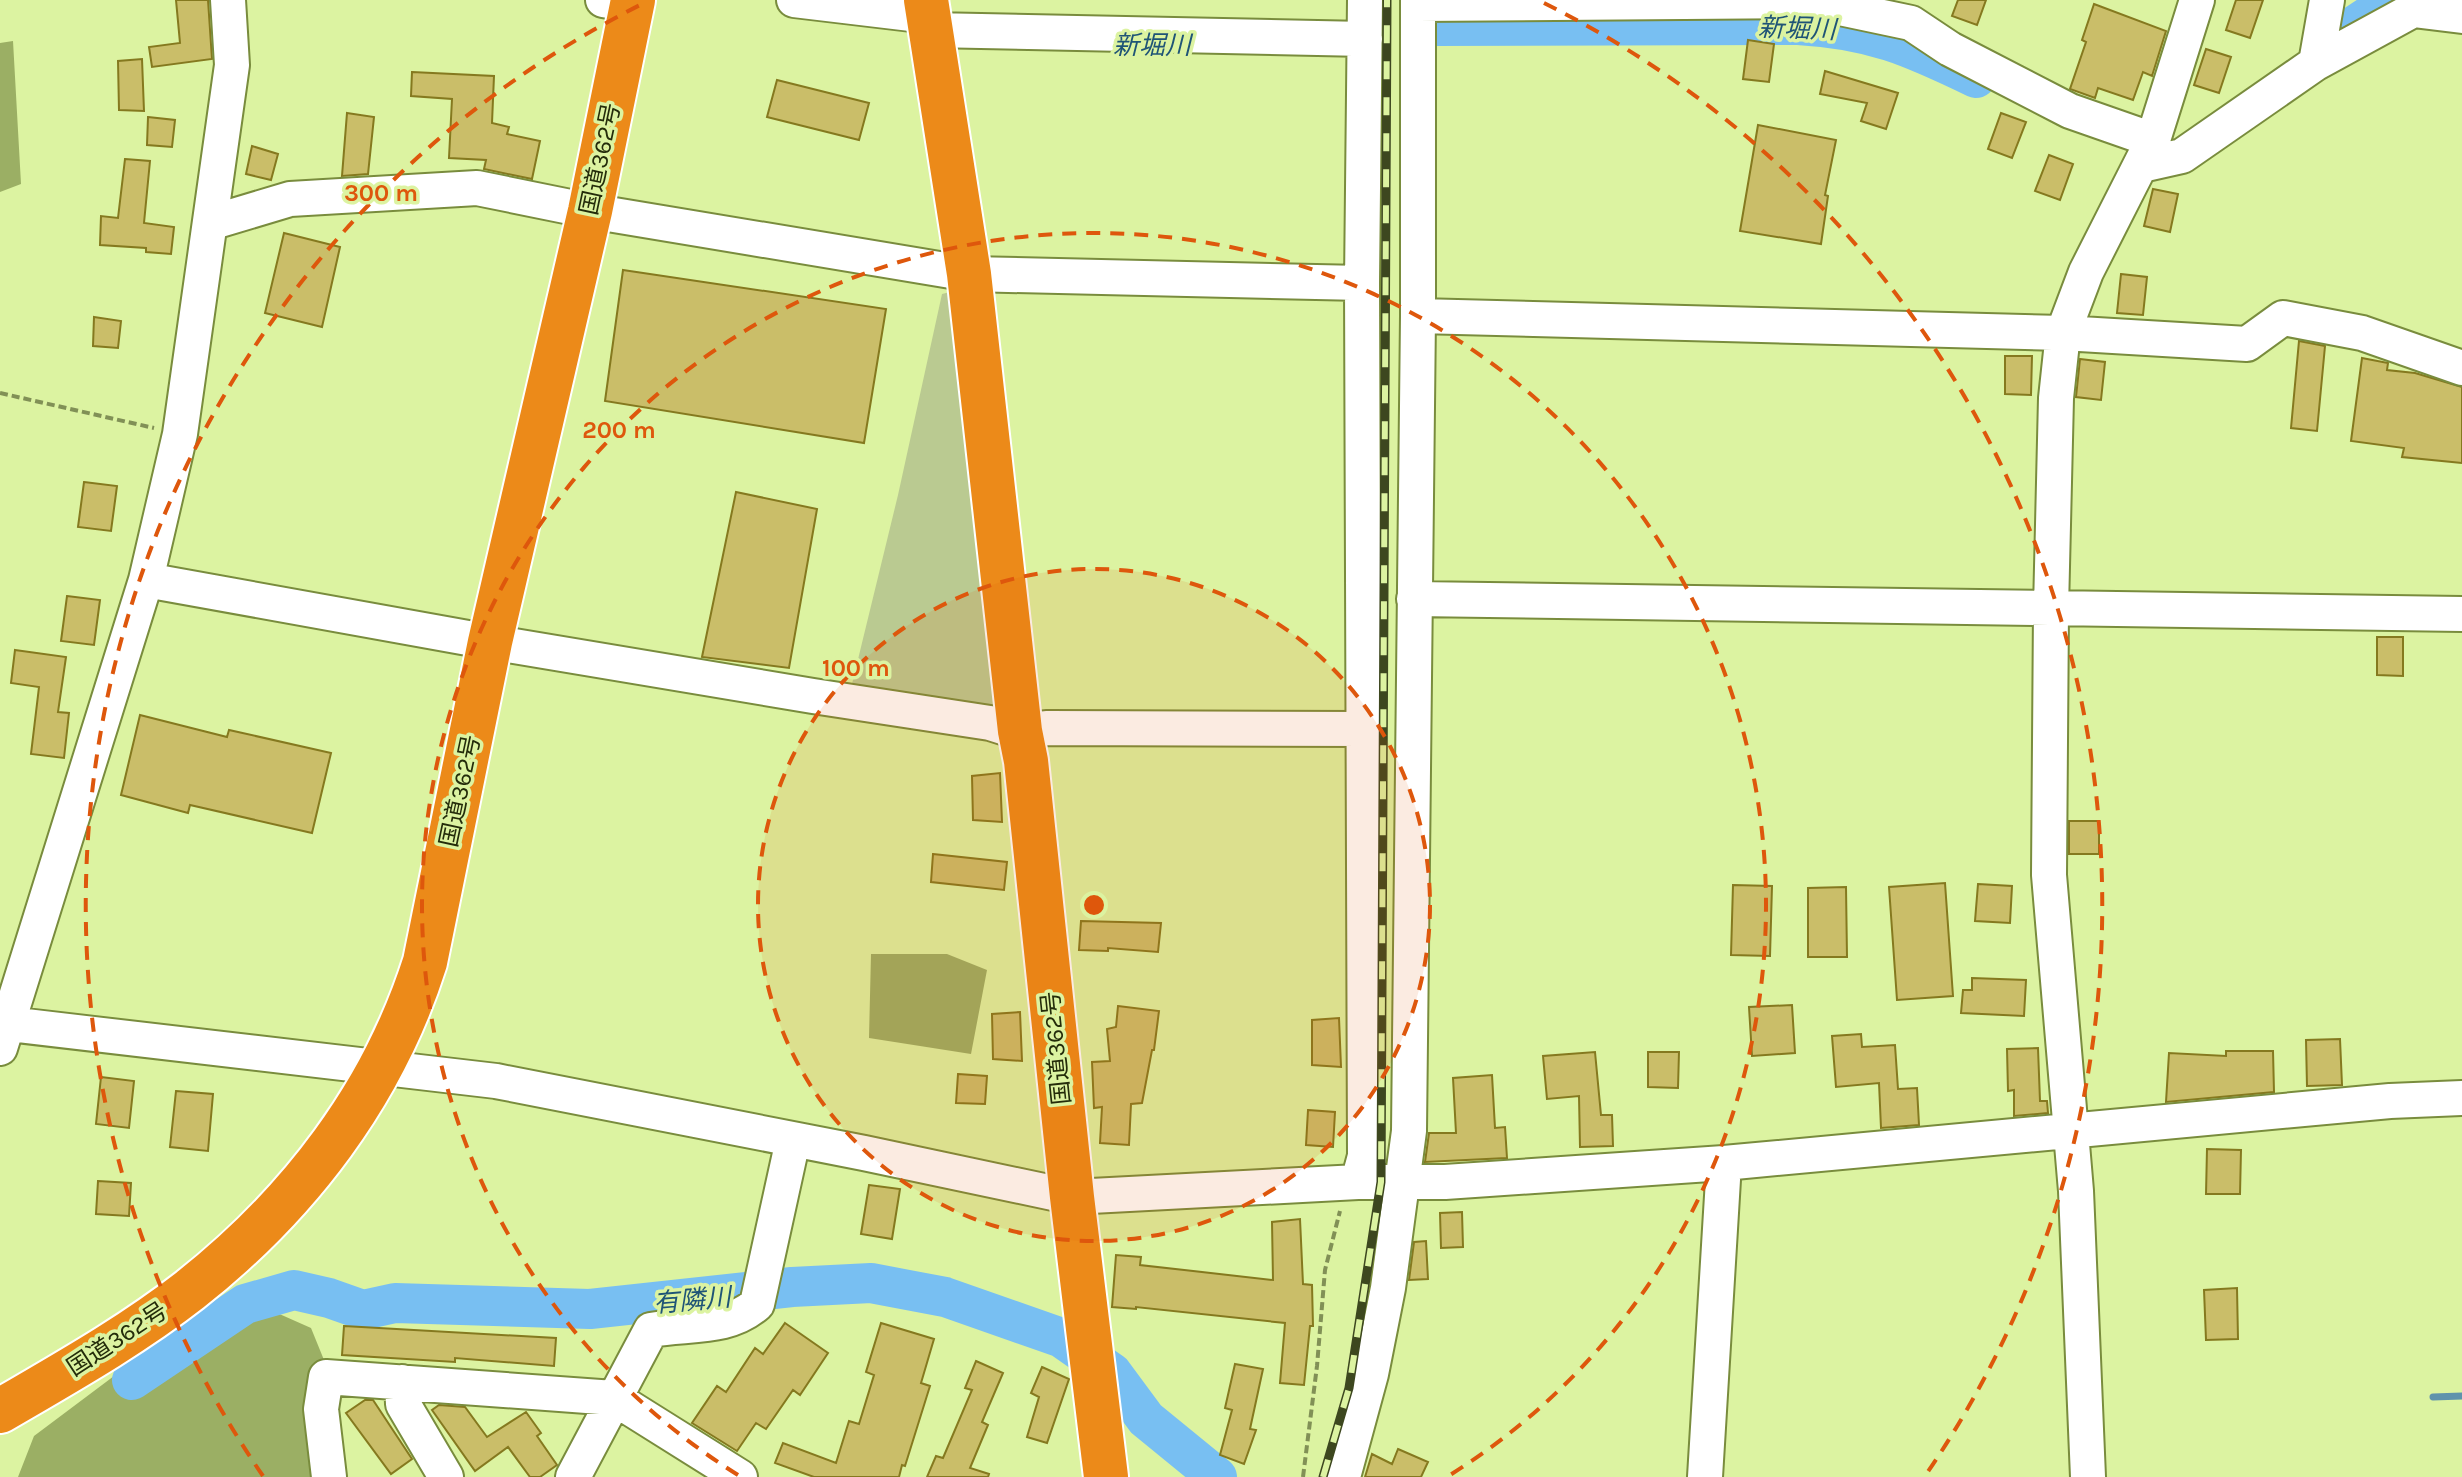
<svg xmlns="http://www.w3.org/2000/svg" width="2462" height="1477" font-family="Karla,'Noto Sans JP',sans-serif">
<rect width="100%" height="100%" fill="#dcf3a1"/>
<path fill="#baca91" d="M970,287L1003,710L852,684L898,495L942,294Z"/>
<path fill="#9baf64" d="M13,41L21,184L0,192V43Z
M871,954H947L987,970L971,1054L869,1038Z
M241,1297L311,1328L324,1360L347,1477H18L34,1436L138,1358Z"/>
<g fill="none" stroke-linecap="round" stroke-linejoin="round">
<path stroke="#5f93ac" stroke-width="7" d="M2433,1397L2462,1396"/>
<path stroke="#78bff2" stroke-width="40" d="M1434,26L1798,25C1871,29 1910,46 1976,78
M2334,39L2393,0
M132,1380L245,1304L294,1290L329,1298L363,1310L395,1303L590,1309L792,1287L871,1283L945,1297L1062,1338L1112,1373L1146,1419L1217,1477"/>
</g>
<path fill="#cabe69" stroke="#85791f" stroke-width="2" d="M176,0H208L212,59L152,67L149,47L180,43Z
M1958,0H1986L1977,25L1952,16Z
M2236,0H2263L2250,38L2226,30Z
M2094,4L2166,31L2152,76L2143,72L2133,100L2098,88L2095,98L2070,89L2086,42L2082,40Z
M1748,40L1774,44L1769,82L1743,79Z
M2206,49L2231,57L2219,93L2194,85Z
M142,59L144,111L119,110L118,61Z
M1825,71L1898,93L1886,129L1861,121L1867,103L1820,94Z
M412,72L494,76L492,123L509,127L507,134L540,141L532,179L484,169L486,160L449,158L452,99L411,96Z
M777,80L869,103L859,140L767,117Z
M347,113L374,117L368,174L342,176Z
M2001,113L2026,122L2012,158L1988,149Z
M148,117L175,120L172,147L147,145Z
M1758,125L1836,140L1825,195L1828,196L1821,244L1740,231Z
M252,146L278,154L271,180L246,174Z
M2049,155L2073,164L2060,200L2035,191Z
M125,159L150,161L144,223L174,227L171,254L146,252V248L100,245L101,216L118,218Z
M2153,189L2178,194L2170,232L2144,226Z
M284,233L340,247L322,327L265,313Z
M623,270L886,309L864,443L605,401Z
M2121,274L2147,277L2143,315L2117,313Z
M94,317L121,321L118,348L93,346Z
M2299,341L2325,346L2317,431L2291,428Z
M2005,356H2032L2031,395L2005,394Z
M2362,358L2388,363L2387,370L2415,373L2462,387V463L2402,457L2404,448L2351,441Z
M2080,359L2105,362L2101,400L2076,397Z
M84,482L117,486L111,531L78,527Z
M736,492L817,509L789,668L702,657Z
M67,596L100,600L94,645L61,641Z
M2377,637H2403V676L2377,675Z
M15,650L66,657L58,712L69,713L64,758L31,754L39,687L11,683Z
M140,715L227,737L229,730L331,753L312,833L190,805L188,813L121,795Z
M1000,773L1002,822L973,820L972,776Z
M2069,821H2099V854H2069Z
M933,854L1007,862L1004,890L931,882Z
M1945,883L1953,996L1897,1000L1889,887Z
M1978,884L2012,886L2010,923L1975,921Z
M1733,885L1772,886L1770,956L1731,955Z
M1846,887L1847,957H1808V888Z
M1081,921L1161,923L1158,952L1108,948V951L1079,950Z
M1972,978L2026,980L2024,1016L1961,1013L1963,990H1972Z
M1792,1005L1795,1053L1752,1056L1749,1007Z
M1118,1006L1159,1011L1154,1050H1152L1142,1103L1131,1104L1129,1145L1100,1143L1102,1107L1094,1108L1092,1062L1110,1061L1107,1029L1116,1027Z
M1020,1012L1022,1061L993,1059L992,1014Z
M1339,1018L1341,1067L1312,1065V1020Z
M1861,1034L1862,1047L1895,1045L1898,1089L1917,1088L1919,1125L1881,1128L1879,1083L1836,1087L1832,1036Z
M2340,1039L2342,1085L2307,1086L2306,1040Z
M2038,1048L2040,1101H2047L2048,1113L2014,1116V1090L2008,1091L2007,1049Z
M2226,1051H2273L2274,1092L2166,1102L2169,1053L2226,1056Z
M1595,1052L1601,1115H1612L1613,1146L1580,1147L1579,1096L1547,1099L1543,1056Z
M1648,1052H1679L1678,1088L1648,1087Z
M958,1074L987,1076L985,1104L956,1103Z
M1492,1075L1495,1128L1505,1127L1507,1158L1425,1162L1429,1133H1456L1453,1078Z
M101,1077L134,1081L129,1128L96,1124Z
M176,1091L213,1094L208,1151L170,1147Z
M1308,1110L1335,1112L1333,1147L1306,1145Z
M2207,1149L2241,1150L2240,1194H2206Z
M98,1181L131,1183L129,1216L96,1214Z
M869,1185L900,1189L892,1239L861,1234Z
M1462,1212L1463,1247L1441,1248L1440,1213Z
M1300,1219L1303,1284L1312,1285L1313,1326H1310L1304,1385L1280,1383L1285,1323L1136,1307V1309L1112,1307L1116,1255L1141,1257L1140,1265L1273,1280L1272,1222Z
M1426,1241L1428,1279L1409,1280L1414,1242Z
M2237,1288L2238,1339L2206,1340L2204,1290Z
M785,1323L828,1353L800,1395L793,1390L766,1429L756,1423L737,1451L692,1423L717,1386L726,1392L755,1348L763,1354Z
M881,1323L934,1339L921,1383L930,1386L905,1466L902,1465L899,1477H814L775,1463L783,1443L836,1463L849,1421L859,1424L874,1375L866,1372Z
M344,1326L556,1338L554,1366L455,1358V1362L342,1355Z
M976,1361L1003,1373L982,1422L988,1425L970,1468L989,1474L988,1477H927L936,1456L943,1458L972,1390L965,1388Z
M1235,1364L1263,1369L1250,1429L1256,1430L1244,1464L1220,1455L1232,1410L1225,1408Z
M1042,1367L1069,1379L1047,1443L1027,1437L1039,1397L1031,1393Z
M365,1400H373L412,1459L391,1474L346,1413Z
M439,1405L465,1407L487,1437L526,1412L541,1433L537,1436L557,1465L540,1477H530L508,1447L475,1471L432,1410Z
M1398,1449L1428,1462L1421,1477H1365L1372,1454L1392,1464Z"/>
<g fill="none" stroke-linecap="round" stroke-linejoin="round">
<g stroke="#798c3d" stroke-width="38">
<path id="minor" d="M603,0L632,5
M794,0L928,16
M1418,4L1807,1L1911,23L1950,49L2070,111L2153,140
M931,30L1365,39
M2316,63L2327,0
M2142,165L2182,156L2316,63L2413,10L2462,16
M210,223L290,199L477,188L590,211L969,274L1362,283
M1418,316L2063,333L2247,344L2283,318L2362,333L2462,368
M146,580L490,642L813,696L990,723L1009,729L1020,731L1048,728L1364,729
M1414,599L2462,614
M0,1023L496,1081L864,1153L1072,1197L1358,1182H1445L1724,1163L2390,1101L2462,1098
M0,1048L146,580L180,434L232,65L228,0
M1358,1182L1365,1156L1362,283L1365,0
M402,1382L403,1404L446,1477
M329,1477L321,1409L326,1377L614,1398L740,1477
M573,1477L651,1330C688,1323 728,1330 757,1304L793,1140
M1343,1477L1371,1374L1388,1288L1409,1131L1418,316V0
M1705,1477L1724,1163
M2088,1477L2076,1191L2049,875L2051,609L2056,398L2063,333L2086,272L2153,140L2197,0"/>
</g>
<g stroke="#fff" stroke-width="48">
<path id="highway" d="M926,0L969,274L1020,731L1026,761L1072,1197L1106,1477
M0,1411C65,1373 131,1336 190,1290C299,1204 383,1094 425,962L490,642L590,211L633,0"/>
</g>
<path stroke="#819056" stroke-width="4" stroke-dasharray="8 4" stroke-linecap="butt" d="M0,393L154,428
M1303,1477L1317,1366L1325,1270L1340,1211"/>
<use href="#minor" stroke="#fff" stroke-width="34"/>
<use href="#highway" stroke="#ec8a19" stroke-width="44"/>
<g stroke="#3d471f" stroke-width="9">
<path id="rail" d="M1323,1477L1349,1388L1381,1182L1387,0"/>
</g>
<use href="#rail" stroke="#dcf3a1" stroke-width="6" stroke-dasharray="18" stroke-linecap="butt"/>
</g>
<circle cx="1094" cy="905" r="336" fill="#de570c" fill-opacity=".12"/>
<g fill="none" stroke="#de570c" stroke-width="4" stroke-dasharray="14 10">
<circle cx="1094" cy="905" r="336"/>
<path d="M738 1475A672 672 0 1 1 1450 1475"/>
<path d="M263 1476A1008 1008 0 0 1 644 3M1544 3A1008 1008 0 0 1 1925 1476"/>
</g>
<g text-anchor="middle" stroke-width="7" stroke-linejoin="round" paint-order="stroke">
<g font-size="24" fill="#242c0a" stroke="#dcf3a1">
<text transform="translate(600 159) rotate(-78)" y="8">国道362号</text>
<text transform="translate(460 791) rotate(-78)" y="8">国道362号</text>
<text transform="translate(1056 1048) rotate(-96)" y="8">国道362号</text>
<text transform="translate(117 1339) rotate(-33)" y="8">国道362号</text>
</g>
<g font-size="26" font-style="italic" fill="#1f5476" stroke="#dcf3a1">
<text transform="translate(1797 28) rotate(2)" y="9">新堀川</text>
<text x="1152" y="54">新堀川</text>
<text transform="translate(692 1300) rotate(-5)" y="9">有隣川</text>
</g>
</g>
<circle cx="1094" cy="905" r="12" fill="#de570c" stroke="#dcf3a1" stroke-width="4"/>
<g font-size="24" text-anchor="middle" font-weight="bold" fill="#de570c" stroke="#dcf3a1" stroke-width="7" stroke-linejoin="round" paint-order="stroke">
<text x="381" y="201">300 m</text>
<text x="619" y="438">200 m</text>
<text x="856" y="676">100 m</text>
</g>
</svg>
